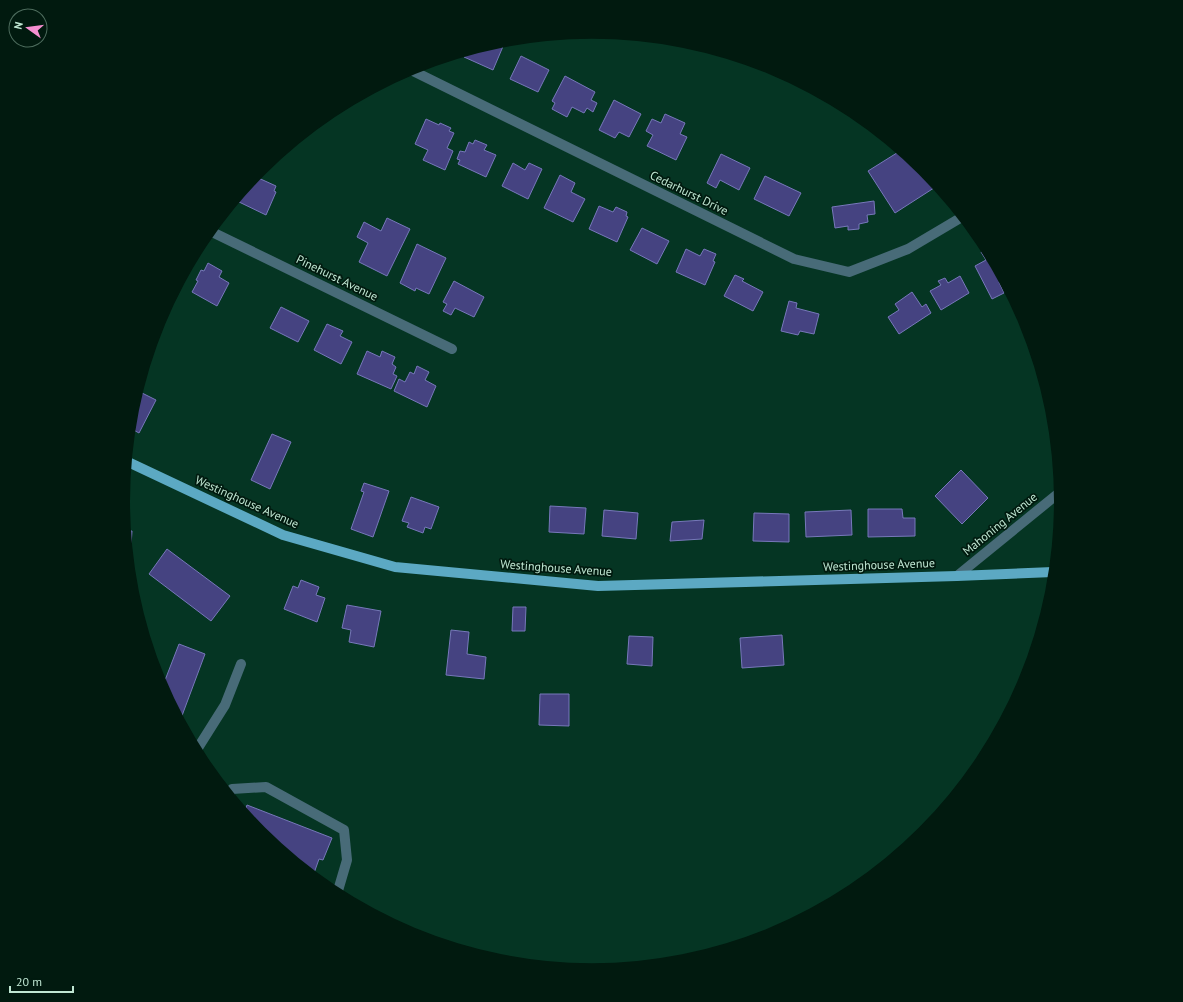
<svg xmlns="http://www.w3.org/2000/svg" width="1183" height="1002" font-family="'PT Sans',sans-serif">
<rect width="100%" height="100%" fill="#053523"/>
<path fill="#454381" stroke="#7778ba" d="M498,42L504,44L493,70L464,57L467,51Z
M521,56L549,70L538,92L510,79Z
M565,76L595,92L591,100L597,103L593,112L587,108L584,113L572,107L567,117L552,109L555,103L552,101Z
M614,100L641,114L629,137L619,132L615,138L599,130Z
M665,114L685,123L680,134L687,137L676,160L647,146L653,135L646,131L652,119L661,123Z
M426,119L439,125L440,123L451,128L449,131L454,133L447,148L453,151L445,170L423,160L428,150L415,144Z
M475,140L487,145L484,150L496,155L486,177L458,164L460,160L457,159L460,151L465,152L469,142L473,144Z
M900,151L923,170L937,186L895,213L868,171Z
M721,154L750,168L739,190L720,180L716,188L707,183Z
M513,163L525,170L529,163L542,169L528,199L502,186Z
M560,175L575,183L571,192L585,199L573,222L544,208Z
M254,176L276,186L274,191L276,192L266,215L237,201L242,191Z
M765,176L801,193L789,216L754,199Z
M874,201L875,214L867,215L868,222L859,224V229L848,230V226L835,228L832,207Z
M599,206L613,212L616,207L627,212L626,216L628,217L617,242L589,229Z
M387,218L410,229L387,276L359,262L368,243L357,237L364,222L381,231Z
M642,228L669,241L657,264L630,250Z
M417,244L446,258L429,294L416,288L415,291L400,283Z
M686,249L700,256L704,249L716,254L713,261L715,262L705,285L676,272Z
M986,250L1003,280L999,282L1004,293L992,299L975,266L986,260L981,252Z
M208,263L222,271L219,277L229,283L217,306L192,292L198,281L196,280L201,270L204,271Z
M735,275L744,279L742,281L763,292L753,311L724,296Z
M960,276L969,293L941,310L930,291L941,285L938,281L945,278L948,283Z
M454,281L484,297L474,317L455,308L451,315L443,311L447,304L443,302Z
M912,292L922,307L926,304L931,313L899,334L888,317L899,310L895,304Z
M789,301L797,303L796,308L819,314L814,334L800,331L798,335L781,331Z
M281,307L309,321L298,342L270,328Z
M327,324L343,331L340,336L352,342L341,364L314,350Z
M367,351L380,357L382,351L395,357L392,364L396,367L393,374L397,376L391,389L357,374Z
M417,366L429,372L425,380L436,386L427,407L394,391L399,379L405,382L410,372L414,374Z
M138,391L156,400L139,433L130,428L132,409Z
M272,434L291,442L270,489L251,480Z
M961,470L988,498L962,524L935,496Z
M364,483L389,491L373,537L351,529L364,492L361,491Z
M411,497L439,507L431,529L425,527L423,533L407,527L409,523L402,521Z
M550,506L586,508L584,534L549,532Z
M868,509H902L903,518H915V536L868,537Z
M604,510L638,513L636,539L602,536Z
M851,510L852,535L806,537L805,512Z
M754,513L789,514V542L753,541Z
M704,520L702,539L670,541L672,522Z
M125,531H132L130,560L128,559Z
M167,549L230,596L211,621L149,574Z
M301,580L319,587L316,595L325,598L317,622L284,609L293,586L298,588Z
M347,605L381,611L374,647L349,642L351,630L342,628Z
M513,607H526L525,631H512Z
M451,630L469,632L467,654L486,657L484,679L446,675Z
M782,635L784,665L742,668L740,638Z
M629,636L653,637L652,666L627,664Z
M179,644L205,654L180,721L162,688Z
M540,694H569V726L539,725Z
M247,805L332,838L323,860L319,859L313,876L260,832L244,813Z"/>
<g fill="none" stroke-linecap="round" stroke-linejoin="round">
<path stroke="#486b78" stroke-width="10" d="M196,751L225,705L241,664
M229,795L232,789L266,787L344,830L347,860L337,894"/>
<path stroke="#486b78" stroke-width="10" d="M409,69L794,259L849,272L908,249L962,217
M210,231L452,349
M957,576L1060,492"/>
<path stroke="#5ca9c3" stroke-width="10" d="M126,461L283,535L395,567L598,586L957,576L1053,572"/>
</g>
<g text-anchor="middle" stroke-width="3.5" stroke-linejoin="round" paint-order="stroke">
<g font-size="12" fill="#c0e7d3" stroke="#011a0f">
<text transform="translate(689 193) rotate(26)" y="4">Cedarhurst Drive</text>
<text transform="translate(337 278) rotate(26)" y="4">Pinehurst Avenue</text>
<text transform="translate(247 502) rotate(24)" y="4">Westinghouse Avenue</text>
<text transform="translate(1000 524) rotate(-39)" y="4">Mahoning Avenue</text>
<text transform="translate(879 565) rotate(-2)" y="4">Westinghouse Avenue</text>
<text transform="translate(556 568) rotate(4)" y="4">Westinghouse Avenue</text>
</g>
</g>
<path d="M0 0H1183V1002H0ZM130 501a462 462 0 1 1 924 0a462 462 0 1 1-924 0Z" fill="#011a0f" fill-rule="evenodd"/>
<g transform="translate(28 28) rotate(284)"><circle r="19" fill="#011a0f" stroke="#4d6c5d"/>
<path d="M0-3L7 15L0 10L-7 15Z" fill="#f590d1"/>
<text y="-6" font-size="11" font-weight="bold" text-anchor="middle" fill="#c0e7d3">N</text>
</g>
<path d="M10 986v6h63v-6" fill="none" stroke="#c0e7d3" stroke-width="2"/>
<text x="16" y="986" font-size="12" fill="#c0e7d3" stroke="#011a0f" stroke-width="3" paint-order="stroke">20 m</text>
</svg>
